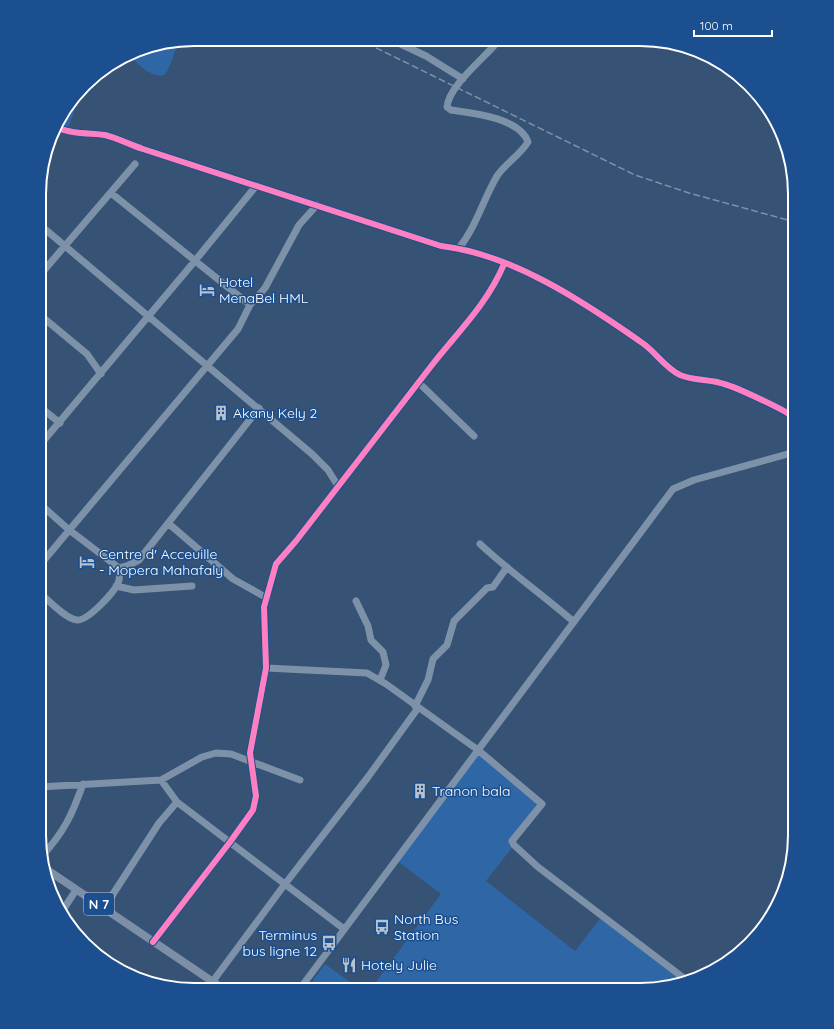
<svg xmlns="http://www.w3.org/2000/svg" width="834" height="1029" font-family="Quicksand,sans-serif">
<rect width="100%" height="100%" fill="#365274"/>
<path fill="#2f66a5" d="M178,42L171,63L165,75C150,78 140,65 129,56L144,47Z
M81,91L69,126L64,128H56L60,117Z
M478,750L542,804L512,841L514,845L486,881L575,951L602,916L685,979L650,990H370L441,894L396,860Z
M325,964L361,990H306Z"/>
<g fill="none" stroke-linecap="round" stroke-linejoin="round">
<path stroke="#7d92a8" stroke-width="7" d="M392,40L426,56L463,79
M56,127C70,134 89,133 105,135C117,138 131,145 143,149L441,246C512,254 584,302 641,342C655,351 664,367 680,375C694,381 710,379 724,384C736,387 787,411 795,418
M111,193L250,305
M40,225L312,454L328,470L338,486
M459,248C476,227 483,200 497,176C506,163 520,155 528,142C520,118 473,113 451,110L447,107C449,85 485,58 499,40
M40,275L135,164
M40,315L87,354L101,374
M419,383L474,436
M40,407L60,423
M40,445L194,262L256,186
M40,504L68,529L119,568L127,566L139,560L259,408
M168,523L233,579L267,598
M480,544C509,571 543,595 574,622
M40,565L238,329L250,305L265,288L299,225L317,205
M116,586L134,590L192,586
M40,593C48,600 66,619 77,620C88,621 117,590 119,580C120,576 119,571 119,568
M356,601L368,626L371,640L383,652L386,665L380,680
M266,668L367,673L386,684L478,750L542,804L512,841L514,845L538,867L685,979
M415,706L428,680L433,659L447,645L454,621L487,588L493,587L507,567
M161,780L177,802L344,929
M39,787L161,780L202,757L216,753L231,754L300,780
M42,856C64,832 72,815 83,784
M104,908L159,823L177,802
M61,913L76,890
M153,942L230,842L253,810L256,796L250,753L266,668L264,607L276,564L296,541C341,482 387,424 432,365C458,332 488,303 504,264
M213,981L285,884L368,777L418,708
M299,990L673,489L694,480L795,452"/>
<path stroke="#7d8ea7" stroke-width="8" d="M43,867L225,990"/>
<path stroke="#7e92a7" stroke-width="1.5" stroke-dasharray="7 3" stroke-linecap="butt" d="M358,39L635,175L689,193L795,222"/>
<g stroke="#1b4f8f" stroke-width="8">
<path id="cycleway" d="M56,127C70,134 89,133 105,135C117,138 131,145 143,149L441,246C512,254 584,302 641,342C655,351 664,367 680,375C694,381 710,379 724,384C736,387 787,411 795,418
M153,942L230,842L253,810L256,796L250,753L266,668L264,607L276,564L296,541C341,482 387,424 432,365C458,332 488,303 504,264"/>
</g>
<use href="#cycleway" stroke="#ff80c0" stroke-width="6"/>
</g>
<defs>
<g id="hotel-bare" transform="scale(1.2)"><path d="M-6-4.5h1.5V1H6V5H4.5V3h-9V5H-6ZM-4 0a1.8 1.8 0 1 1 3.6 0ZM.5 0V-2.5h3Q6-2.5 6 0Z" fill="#b9c2ce" stroke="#1b4f8f" stroke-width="2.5" paint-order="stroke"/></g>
<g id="building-bare" transform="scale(1.2)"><path d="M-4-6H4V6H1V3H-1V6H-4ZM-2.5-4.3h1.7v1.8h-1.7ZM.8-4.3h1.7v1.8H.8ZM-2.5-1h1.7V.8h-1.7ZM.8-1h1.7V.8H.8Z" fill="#b9c2ce" stroke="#1b4f8f" stroke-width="2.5" paint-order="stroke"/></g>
<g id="bus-bare" transform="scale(1.2)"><path d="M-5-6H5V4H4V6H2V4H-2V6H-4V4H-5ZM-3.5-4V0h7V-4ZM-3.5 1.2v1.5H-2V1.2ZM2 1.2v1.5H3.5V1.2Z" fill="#b9c2ce" stroke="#1b4f8f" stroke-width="2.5" paint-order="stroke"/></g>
<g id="restaurant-bare" transform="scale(1.2)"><path d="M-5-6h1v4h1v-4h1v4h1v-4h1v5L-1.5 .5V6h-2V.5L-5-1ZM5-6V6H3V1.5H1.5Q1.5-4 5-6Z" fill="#b9c2ce" stroke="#1b4f8f" stroke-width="2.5" paint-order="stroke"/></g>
</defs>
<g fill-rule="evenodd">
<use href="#hotel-bare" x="207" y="290"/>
<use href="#building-bare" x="221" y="413"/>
<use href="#hotel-bare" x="87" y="562"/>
<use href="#building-bare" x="420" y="791"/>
<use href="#bus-bare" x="382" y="927"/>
<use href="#bus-bare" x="329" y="943"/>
<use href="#restaurant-bare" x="349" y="965"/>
</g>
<g text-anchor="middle" stroke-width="3" stroke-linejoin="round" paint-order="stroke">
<rect fill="#1b4f8f" stroke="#bbcadd" stroke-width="1" x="84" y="893" width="30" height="22" rx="3"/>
<g font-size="13" font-weight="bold" fill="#fff">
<text x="99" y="909">N 7</text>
</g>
<g font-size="14" fill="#fff" stroke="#1b4f8f" text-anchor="start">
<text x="219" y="287">Hotel<tspan x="219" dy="16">MenaBel HML</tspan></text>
<text x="233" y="418">Akany Kely 2</text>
<text x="99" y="559">Centre d' Acceuille<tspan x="99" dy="16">- Mopera Mahafaly</tspan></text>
<text x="432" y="796">Tranon bala</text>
<text x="394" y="924">North Bus<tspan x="394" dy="16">Station</tspan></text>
<text x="317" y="940" text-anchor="end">Terminus<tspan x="317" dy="16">bus ligne 12</tspan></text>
<text x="361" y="970">Hotely Julie</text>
</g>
</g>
<path d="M0 0H834V1029H0ZM194 46H640A148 148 0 0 1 788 194V835A148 148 0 0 1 640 983H194A148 148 0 0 1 46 835V194A148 148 0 0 1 194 46Z" fill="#1b4f8f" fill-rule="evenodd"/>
<path fill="none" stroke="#fff" stroke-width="2" d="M194 46H640A148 148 0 0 1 788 194V835A148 148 0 0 1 640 983H194A148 148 0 0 1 46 835V194A148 148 0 0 1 194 46Z"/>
<path d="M694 30v6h78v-6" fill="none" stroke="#ffffff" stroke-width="2"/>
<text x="700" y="30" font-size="12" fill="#ffffff" stroke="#1b4f8f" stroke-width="3" paint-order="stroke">100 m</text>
</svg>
